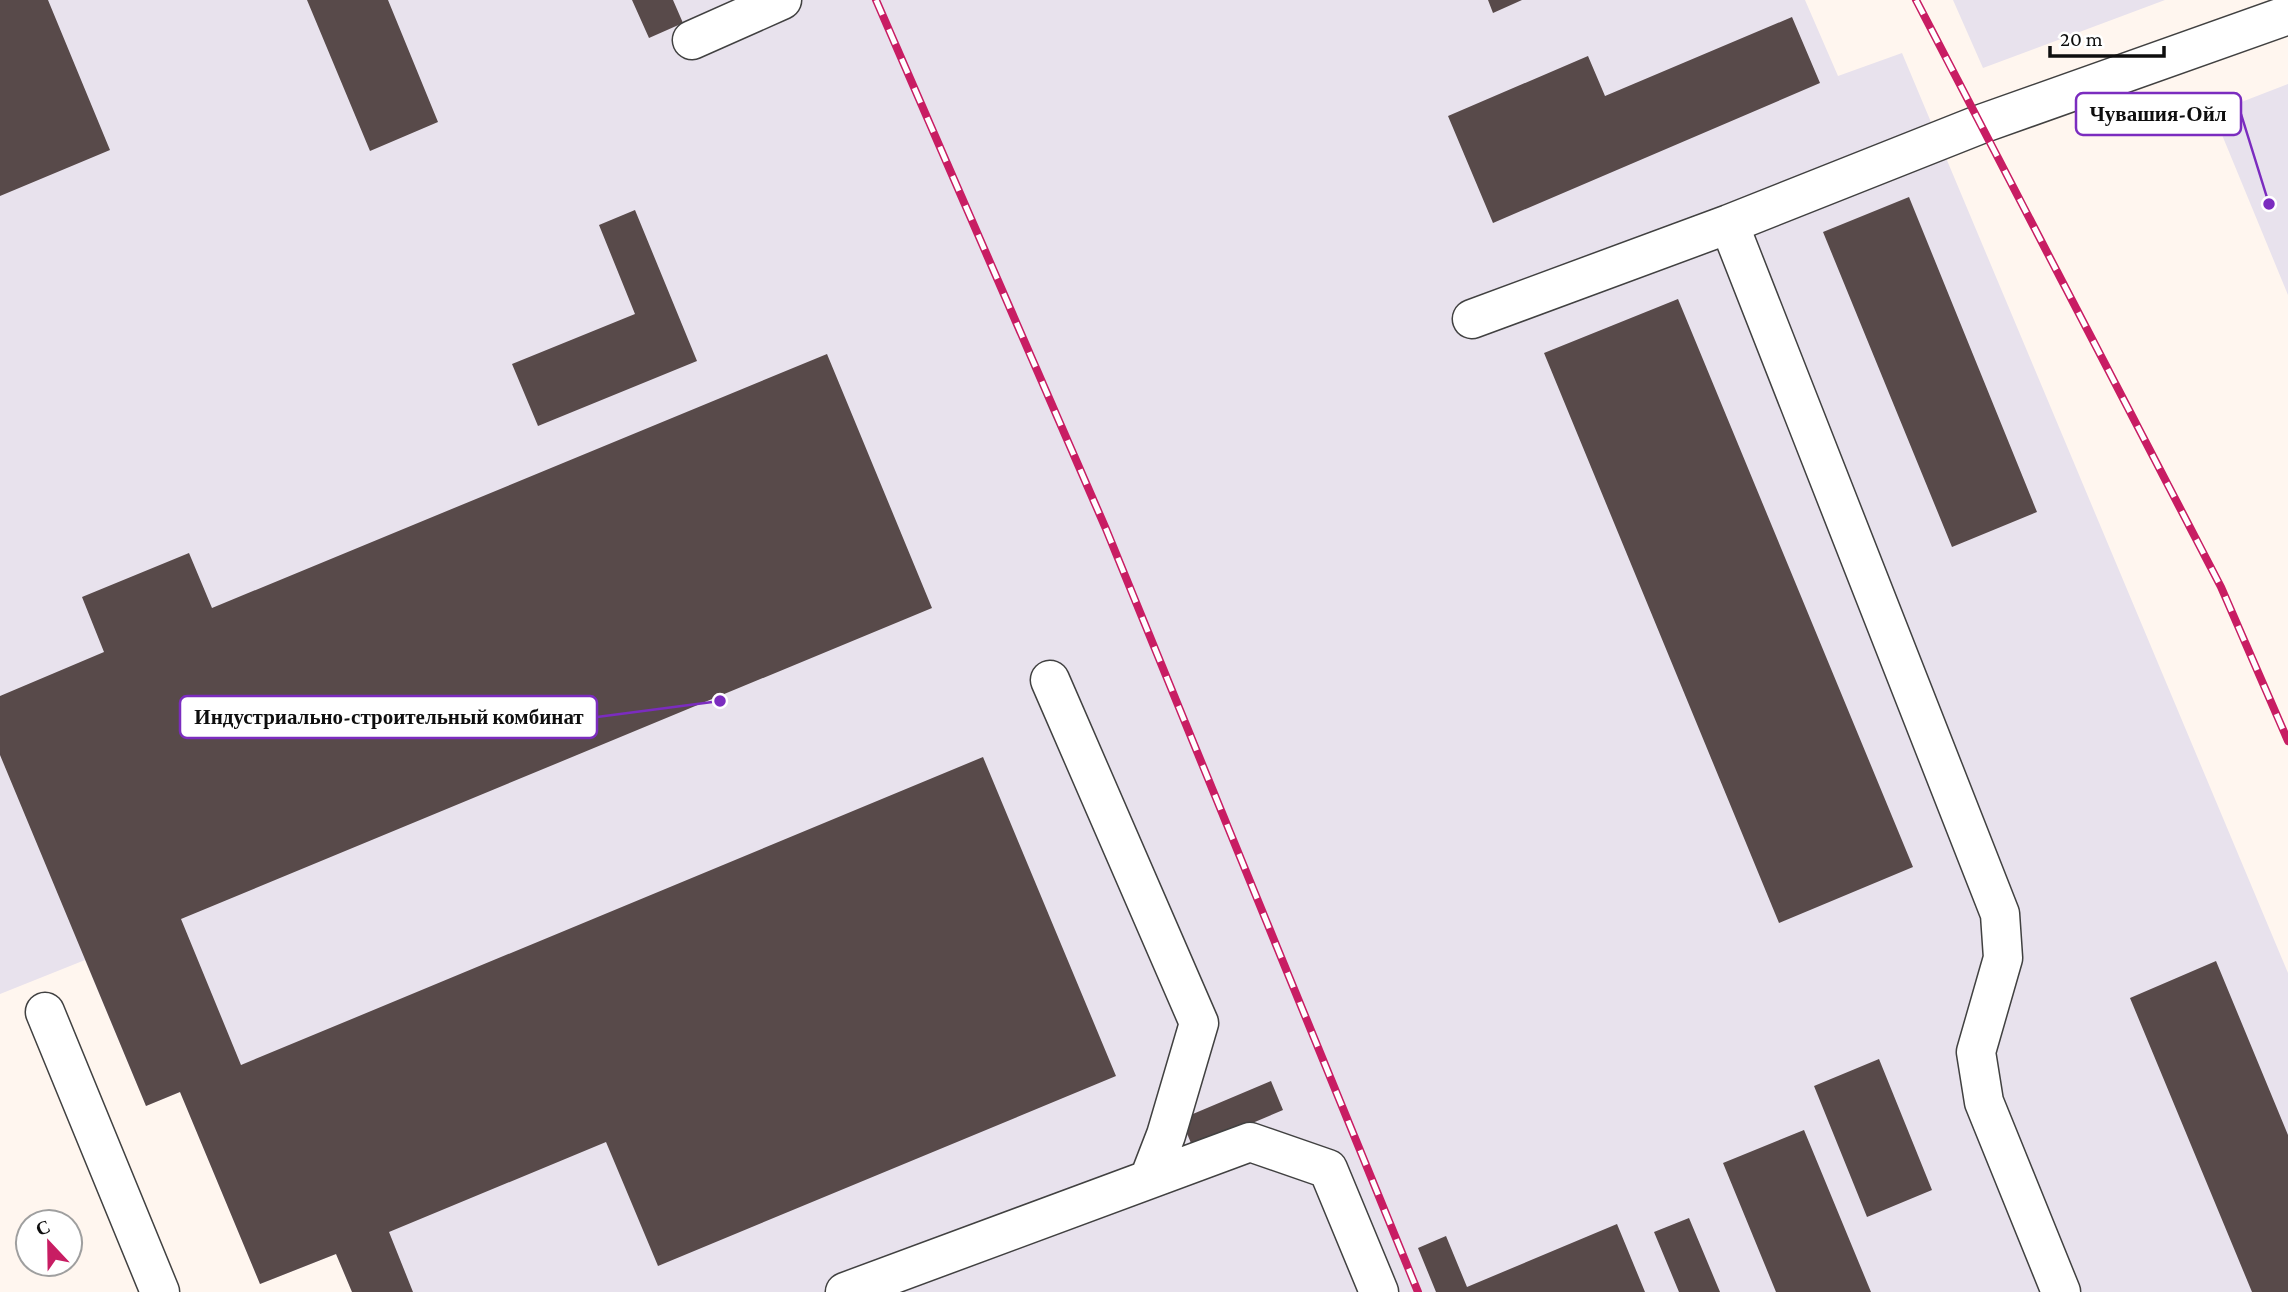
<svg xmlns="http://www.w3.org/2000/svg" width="2288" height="1292" font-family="'Crimson Pro',serif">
<rect width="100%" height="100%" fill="#fff6ef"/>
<path fill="#e8e2ed" d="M0,0H1805L1838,76L1902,53L2288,973V1292H352L336,1254L260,1284L180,1092L146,1106L85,960L0,994Z
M1953,0H2165L1983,68Z
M2288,84V295L2213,113Z"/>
<path fill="#584a4a" d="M0,0H48L110,150L0,196Z
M307,0H388L438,122L370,151Z
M632,0H673L683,23L649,38Z
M1488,0H1522L1493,13Z
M1792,17L1820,83L1493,223L1448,116L1588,56L1605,96Z
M1909,197L2037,512L1952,547L1823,232Z
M635,210L697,361L538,426L512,364L635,314L599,225Z
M1678,299L1913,867L1779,923L1544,353Z
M827,354L932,608L181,919L241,1065L983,757L1116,1076L658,1266L606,1142L389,1232L413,1292H352L336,1254L260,1284L180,1092L146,1106L0,755V696L104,652L82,597L189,553L212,608Z
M2216,961L2288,1135V1292H2252L2130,998Z
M1879,1059L1932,1190L1867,1217L1814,1086Z
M1271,1081L1283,1110L1193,1148L1181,1119Z
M1804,1130L1871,1292H1776L1723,1163Z
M1689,1218L1720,1292H1679L1654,1232Z
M1617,1224L1645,1292H1436L1418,1248L1446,1236L1467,1287Z"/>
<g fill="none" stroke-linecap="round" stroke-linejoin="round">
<g stroke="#414141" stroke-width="41">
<path id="minor" d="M692,40L782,0
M1729,224L2000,914L2003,958L1976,1052L1984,1102L2061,1292
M1472,319L1729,224L1981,124L2288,15
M1050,680L1199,1023L1166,1135L1149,1179
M45,1012L160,1292
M845,1292L1250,1142L1328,1169L1379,1292"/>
</g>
<use href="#minor" stroke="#fff" stroke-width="38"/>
<g stroke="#c81d63" stroke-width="8">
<path id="rail" d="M876,0L1106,529L1418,1292
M1916,0L2221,587L2288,741"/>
</g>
<use href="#rail" stroke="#fff" stroke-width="5" stroke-dasharray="16" stroke-linecap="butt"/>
</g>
<path fill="none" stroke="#7b2cbf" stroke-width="2.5" d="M2269 204L2241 114M720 701L597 717"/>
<g fill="#7b2cbf" stroke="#fff" stroke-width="2.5">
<circle cx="2269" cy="204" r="7"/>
<circle cx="720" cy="701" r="7"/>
</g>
<g fill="#fff" stroke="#7b2cbf" stroke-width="2.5">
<rect x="2076" y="93" width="165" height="42" rx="7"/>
<rect x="180" y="696" width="417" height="42" rx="7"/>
</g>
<g font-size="21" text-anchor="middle" font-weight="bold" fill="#0e0e0e">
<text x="2158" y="121">Чувашия-Ойл</text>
<text x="389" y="724">Индустриально-строительный комбинат</text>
</g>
<g transform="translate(49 1243) rotate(338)"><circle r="33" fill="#ffffff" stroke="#9f9f9f" stroke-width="2"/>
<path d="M0-5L12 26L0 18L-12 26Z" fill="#c81d63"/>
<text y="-10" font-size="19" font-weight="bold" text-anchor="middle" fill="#0e0e0e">С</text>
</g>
<path d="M2050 46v10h114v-10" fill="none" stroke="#0e0e0e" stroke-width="3.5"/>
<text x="2060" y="46" font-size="21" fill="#0e0e0e" stroke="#ffffff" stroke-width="5" paint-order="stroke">20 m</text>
</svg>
